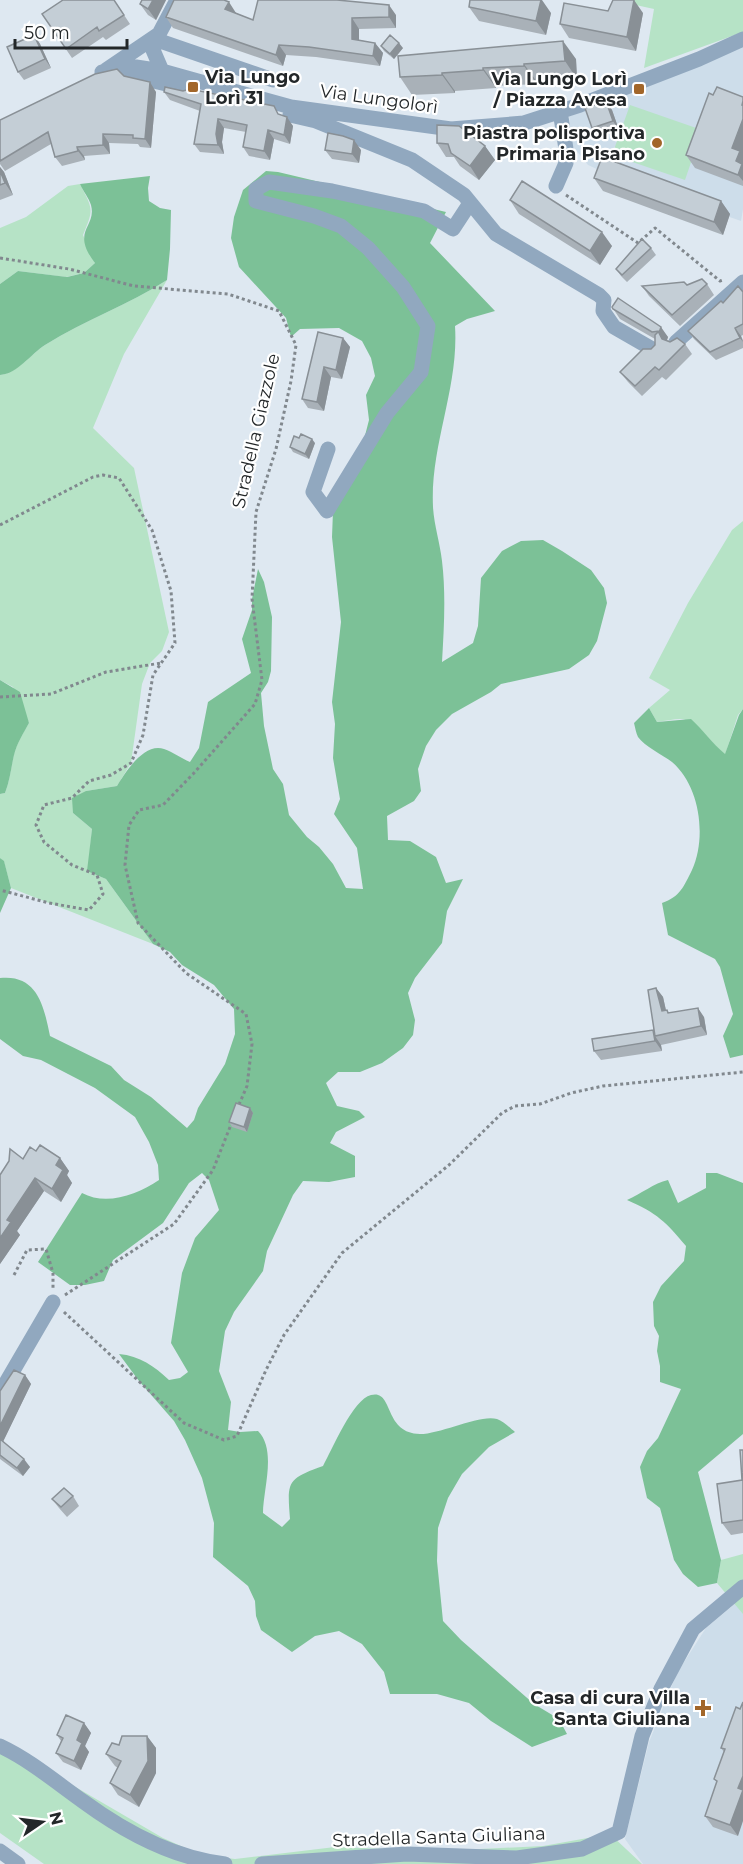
<svg xmlns="http://www.w3.org/2000/svg" width="743" height="1864" font-family="Montserrat,sans-serif">
<rect width="100%" height="100%" fill="#dee8f1"/>
<path fill="#cdddea" d="M743,45V209L741,221L610,175L588,165L572,145L569,115Z
M743,1597V1864H643L625,1839L649,1742L677,1673L706,1628Z"/>
<path fill="#b6e3c6" d="M613,0H743V32L644,68L654,9Z
M630,105L702,130L685,180L612,155Z
M80,184C93,210 94,208 83,235L95,263L84,273L66,277L18,271L0,284V228L26,217L68,186Z
M167,280L124,354L93,428L134,468L169,632L162,651L150,663L142,684L131,763L117,786L86,791L73,813L92,829L88,871L106,879L153,944L11,888L4,862L0,858V794L5,793C10,780 11,767 14,754C17,743 23,733 29,723L13,687L0,680V375C17,373 31,354 45,345C85,320 128,305 167,280Z
M743,521V709L738,715L725,755C714,745 695,719 681,719C673,719 665,721 657,722L649,708L670,690L649,678L688,603L732,530Z
M743,1554V1614L717,1583L721,1560Z
M0,1743L163,1838L201,1855L235,1859L335,1847L439,1851L543,1846L610,1834L642,1864H44L0,1833Z"/>
<path fill="#7cc197" d="M266,171L278,172L446,212L430,243L495,311L467,319L455,326C459,388 430,445 433,507C434,525 440,543 442,561C446,594 444,628 442,662L473,643L478,626L481,578L502,551L521,541L543,540L562,551L591,570L604,588L607,603L597,641L589,655L569,669L501,684L491,692L452,714L436,730L426,746L418,769L421,791L414,801L387,816L388,840L410,841L436,857L446,883L463,879L447,911L442,943L415,978L408,993L415,1020L413,1035L403,1048L382,1063L360,1072H338L326,1083L337,1106L359,1111L365,1117L336,1132L330,1143L355,1156V1177L329,1182L303,1181L293,1195L267,1251L263,1271L234,1312L225,1331L219,1371L231,1402L228,1430L240,1432L258,1431C277,1450 263,1490 263,1513L282,1527L290,1519C287,1481 287,1479 323,1466C332,1450 353,1399 371,1395C394,1389 383,1433 420,1434C441,1434 480,1414 497,1419C503,1421 510,1428 515,1432L489,1447L462,1474L448,1498L438,1528L437,1561L443,1621L461,1640L534,1704L559,1719L567,1734L532,1747L491,1721L469,1703L437,1694H390L384,1672L362,1644L339,1631L315,1636L292,1652L261,1630L256,1616L255,1601L248,1586L213,1557L214,1523L202,1478L185,1440L174,1421L139,1381L119,1354C140,1356 154,1366 169,1380L180,1378L188,1372L171,1343L182,1273L195,1238L219,1210L209,1180L202,1173L189,1183L163,1223L113,1260L104,1281L85,1285H70L38,1262L82,1193C106,1206 137,1195 159,1180L158,1165L149,1142L135,1117L95,1088L41,1060L23,1056L0,1039V978C38,974 44,1007 50,1036L111,1066L124,1080L151,1097L187,1128L194,1120L198,1108L225,1064L235,1034L234,1009L214,985L182,965L170,952L153,944L106,879L87,871L92,829L73,813L72,798L86,791L117,786C125,773 144,742 164,749C173,752 181,758 190,762L199,748L208,702L251,673L242,639L252,610V599L258,569L264,582L272,617L271,671L268,682L261,693L264,726L273,769L283,784L289,815L307,837L319,847L333,864L346,888L363,889L357,848L334,814L340,799L333,758L335,724L332,702L341,622L332,537L333,511L360,455L369,420L366,395L375,376L371,358L362,341L339,328L300,329L291,337L286,318L239,267L231,238L234,217L243,190Z
M150,176L148,188L149,201L160,208L171,210L170,249L167,280C128,305 85,320 45,345C31,354 17,374 0,375V284L18,271L67,277L84,273L95,263C70,230 97,228 91,205C89,198 83,191 80,184Z
M0,680L20,692L29,723C23,734 17,743 14,755C11,768 10,780 5,793L0,794Z
M649,708L657,722L691,719C703,730 712,743 725,754L739,715L743,709V1055L730,1058L723,1036L733,1014L720,967L715,959L668,935L662,903C680,897 684,886 692,870C707,837 700,786 672,762C663,755 644,746 638,737C636,733 635,727 634,723Z
M0,858L4,861L11,888L0,913Z
M706,1173H717L743,1183V1434L698,1472L721,1560L717,1583L698,1587L683,1574L674,1560L660,1508L647,1498L640,1467L647,1451L658,1438L681,1389L660,1382V1366L657,1351L659,1336L654,1326L653,1302L661,1286L684,1261L686,1246C666,1222 657,1213 627,1200C641,1194 654,1183 668,1180L678,1203L706,1188Z"/>
<g fill="none" stroke-linecap="round" stroke-linejoin="round">
<path stroke="#81888e" stroke-width="3" stroke-dasharray="3 3" stroke-linecap="butt" d="M566,195L638,243L655,228L720,281L723,280
M0,258L69,269L134,286L228,294L279,311L296,345L291,381L276,449L256,512L252,599L262,680L255,704L193,774L163,805L139,810L129,825L125,865L138,923L186,973L246,1014L252,1044L247,1086L238,1107
M0,525L93,477L103,475L119,478L152,530L171,591L175,643L153,675L143,735L131,763L111,775L89,781L72,798L44,805L36,825L44,842L72,865L97,875L103,894L89,910L49,903L0,890
M0,697L51,694L106,672L161,663
M14,1275L27,1250L46,1249L53,1273V1289
M65,1295L174,1224L213,1170L232,1122
M64,1312L184,1423L224,1440L237,1436L266,1370L284,1335L342,1253L449,1165L502,1113L515,1106L540,1104L571,1093L603,1086L743,1072"/>
<path stroke="#91a8bf" stroke-width="15" d="M159,34L153,50L162,71
M157,40L273,80
M106,70L159,34L177,0
M102,72L136,67L162,71L291,107L451,129L524,123L580,105L699,59L743,39
M133,76L191,90
M290,115L316,121L412,160L464,195L496,234L599,295L604,300L603,311L614,327L654,350
M556,186L566,163V149L560,111
M676,342L743,282
M328,449L313,492L327,511L387,413L421,372L428,326L403,287L368,248L341,226L314,216L256,201V189L269,182L332,191L424,211L453,229L470,203
M0,1393L53,1302
M0,1746C30,1760 57,1783 84,1802C125,1832 173,1858 225,1864
M0,1851L18,1864
M262,1864L407,1854L517,1858L582,1849L619,1832L642,1736L661,1689L693,1629L743,1587"/>
</g>
<path fill="#a9b1b8" d="M63,0H114L130,24L106,40L103,37L72,58L42,14Z
M142,0H166L156,20L148,15L140,4Z
M469,7L551,13L546,35L479,21Z
M608,11L643,13L636,51L569,38L560,24Z
M236,13L253,20L396,15V28L359,29V40L375,43L383,53L380,66L316,57L286,55L283,66L173,28L166,17Z
M34,35L40,44L51,68L24,80L18,72Z
M381,46L403,48L394,59L384,51Z
M576,59L577,79L537,82V84L496,86V88L455,91V93L412,95L400,77Z
M124,76L156,92L151,148L140,147L138,144L109,143L110,154L84,156L85,160L62,166L55,157L51,144L5,171L0,164V120Z
M164,92L280,115L293,126L290,144L274,139L270,160L249,156L243,147L246,132L224,128L222,142L224,154L200,152L194,144L200,111L170,100Z
M713,95L743,97V186L695,168L686,155Z
M606,101L612,110L619,130L598,137L592,128Z
M437,143L485,146L495,160L479,180L460,166L454,157H446Z
M325,150H361L359,163L332,159Z
M0,167L4,172L13,195L0,200Z
M594,178L721,201L730,214L723,235L603,191Z
M510,200L612,246L600,265L519,214Z
M651,248L656,255L627,282L621,276L616,269Z
M707,284L714,295L680,326L649,296L642,286Z
M743,292V335L741,336L743,340V348L716,360L694,339L688,331L723,303Z
M618,298L668,337L667,340L685,344L692,354L666,380L662,377L642,396L628,382L620,372L655,345V339L620,319L612,307Z
M343,338L350,347L342,379L331,377L324,411L308,408L302,399Z
M315,443L309,459L293,452L290,447Z
M656,988L663,997L666,1010H667L669,1013L704,1017L707,1035L661,1045L662,1051L601,1060L594,1051L653,1030Z
M250,1108L253,1113L247,1132L232,1127L229,1122Z
M36,1151L60,1158L69,1171L67,1175L72,1183L61,1202L44,1191L17,1231L20,1235L0,1264V1175L23,1159Z
M25,1375L31,1384L3,1441L30,1467L23,1476L0,1459V1391Z
M743,1450V1533L731,1535L722,1523L742,1480Z
M73,1496L79,1506L67,1517L59,1508L52,1499Z
M740,1709L738,1836L713,1827L705,1816L717,1783L714,1779L724,1752L721,1748Z
M84,1723L91,1733L85,1746L89,1752L81,1770L63,1762L56,1753L61,1741L57,1735Z
M147,1736L156,1748V1773L139,1807L118,1795L110,1783L118,1768L115,1766L106,1754L119,1745Z"/>
<path fill="#899096" d="M153,0H166L156,20L148,9Z
M541,0H542L551,13L546,35L536,21Z
M634,0L643,13L636,51L627,37Z
M229,2L236,13L233,20L225,9Z
M389,5L396,15V28L389,17Z
M352,18L359,29V50L352,39Z
M34,35L40,44L51,68L45,59Z
M563,41L576,59L577,79L565,61Z
M375,43L383,53L380,66L373,56Z
M399,43L403,48L394,59L390,54Z
M279,45L286,55L283,66L276,55Z
M524,64L537,82V84L524,66Z
M483,68L496,86V88L483,70Z
M442,73L455,91V93L442,75Z
M150,82L156,92L151,148L145,139Z
M606,101L612,110L619,130L613,121Z
M287,117L293,126L290,144L284,135Z
M218,119L224,128L222,142L224,154L218,145L216,134Z
M743,119V181L738,175L736,161L732,148Z
M268,130L274,139L270,160L264,151Z
M103,134L109,143L110,154L103,145Z
M354,140L361,150L359,163L352,154Z
M485,146L495,160L479,180L470,166Z
M77,147L84,156L85,160L78,151Z
M0,167L4,172L13,195L5,183L0,171Z
M721,201L730,214L723,235L714,222Z
M602,232L612,246L600,265L590,251Z
M661,327L668,337L666,343L662,339L659,333Z
M735,328L741,336L743,342L740,338Z
M343,338L350,347L342,379L336,370Z
M324,367L331,377L324,411L317,402Z
M312,439L315,443L309,459L305,454Z
M656,988L663,997L668,1020L662,1011Z
M698,1008L704,1017L707,1035L701,1026Z
M655,1036L661,1045L662,1051L655,1041Z
M250,1108L253,1113L247,1132L244,1127Z
M60,1158L69,1171L67,1175L72,1183L61,1202L52,1189L56,1165Z
M35,1178L44,1191L17,1231L20,1235L0,1264V1238L7,1220Z
M25,1375L31,1384L2,1444L0,1442V1426Z
M24,1459L30,1467L23,1476L17,1468Z
M84,1723L91,1733L85,1746L89,1752L81,1770L74,1761L77,1740Z
M147,1736L156,1748V1773L139,1807L130,1795Z
M743,1776V1821L738,1836L730,1825L738,1788Z"/>
<path fill="#c4ced6" stroke="#899096" stroke-width="1.5" d="M63,0H114L124,15L99,31L97,27L66,49L42,14Z
M142,0H153L148,9L140,4Z
M174,0H224L229,2L225,9L253,20L258,0H337L389,5V17L352,18V39L375,43L373,56L309,47L279,45L276,55L166,17Z
M470,0H541L536,21L469,7Z
M613,0H634L627,37L560,24L564,3L608,11Z
M34,35L45,59L18,72L7,47Z
M390,35L399,43L390,54L381,46Z
M563,41L565,61L524,64V66L483,68V70L442,73V75L400,77L398,56Z
M117,69L124,76L150,82L145,139L133,138V135L103,134V145L77,147L78,151L55,157L48,132L0,161V120L95,74Z
M165,87L183,91L190,89L274,106L278,114L287,117L284,135L268,130L264,151L243,147L247,125L218,119L216,134L218,145L194,144L201,104L164,92Z
M717,87L743,97V101L742,105H743V119L732,148L740,151L736,161L742,164L738,175L686,155L709,93L713,95Z
M606,101L613,121L592,128L585,108Z
M437,125L459,126L485,146L470,166L451,153L448,144L437,143Z
M328,133L343,136L354,140L352,154L325,150Z
M602,157L721,201L714,222L594,178Z
M0,171L5,183L0,185Z
M522,181L602,232L590,251L510,200Z
M642,239L651,248L622,275L616,269Z
M702,279L707,284L672,315L642,286L684,282L687,285Z
M738,286L743,292V324L735,328L740,338L710,352L688,331L721,301L723,303Z
M618,298L661,327L659,333L662,339L670,342L677,338L685,344L659,370L655,367L635,386L620,372L643,349H651L655,345V335L659,331L652,332L613,309L612,307Z
M318,332L343,338L336,370L324,367L317,402L302,399Z
M301,434L312,439L305,454L290,447L294,436L299,438Z
M656,988L662,1011L667,1010L668,1013L698,1008L701,1026L655,1036L648,990Z
M653,1030L655,1041L594,1051L592,1039Z
M236,1103L250,1108L244,1127L229,1122Z
M40,1145L60,1158L56,1165L63,1170L52,1189L35,1178L7,1220L11,1222L0,1238V1175L9,1161L10,1149L23,1159L30,1147L36,1151Z
M14,1370L25,1375L0,1426V1391Z
M0,1439L24,1459L17,1468L0,1455Z
M740,1450H743V1520L722,1523L717,1484L742,1480Z
M64,1488L73,1496L61,1507L52,1499Z
M743,1702V1776L738,1788L743,1790L730,1825L705,1816L717,1781L714,1779L725,1749L721,1748L736,1707L740,1709Z
M66,1715L84,1723L77,1740L82,1743L74,1761L56,1753L63,1738L57,1735Z
M122,1736H147L148,1761L130,1795L110,1783L121,1761L106,1754L112,1743L119,1745Z"/>
<g fill="#a26629" stroke="#fff" stroke-width="2">
<rect x="187" y="81" width="12" height="12" rx="3"/>
<rect x="633" y="83" width="12" height="12" rx="3"/>
<circle cx="657" cy="143" r="6"/>
<path d="M700 1699h6v6h6v6h-6v6h-6v-6h-6v-6h6z"/>
</g>
<g text-anchor="middle" stroke-width="4.5" stroke-linejoin="round" paint-order="stroke">
<g font-size="18" font-weight="bold" fill="#232729" stroke="#fff" text-anchor="end">
<text x="205" y="83" text-anchor="start">Via Lungo<tspan x="205" dy="21">Lorì 31</tspan></text>
<text x="627" y="85">Via Lungo Lorì<tspan x="627" dy="21">/ Piazza Avesa</tspan></text>
<text x="645" y="139">Piastra polisportiva<tspan x="645" dy="21">Primaria Pisano</tspan></text>
<text x="690" y="1704">Casa di cura Villa<tspan x="690" dy="21">Santa Giuliana</tspan></text>
</g>
<g font-size="18" fill="#232729" stroke="#fff">
<text transform="translate(379 99) rotate(8)" y="6">Via Lungolorì</text>
<text transform="translate(256 431) rotate(-77)" y="6">Stradella Giazzole</text>
<text transform="translate(439 1837) rotate(-2)" y="6">Stradella Santa Giuliana</text>
</g>
</g>
<g transform="translate(42 1822) rotate(76)" stroke="#ffffff" stroke-width="4.5" paint-order="stroke">
<path d="M0-4.5L10 22L0 15L-10 22Z" fill="#232729"/>
<text y="-9" font-size="16" font-weight="bold" text-anchor="middle" fill="#232729">N</text>
</g>
<path d="M15 39v9h112v-9" fill="none" stroke="#232729" stroke-width="3"/>
<text x="24" y="39" font-size="18" fill="#232729" stroke="#ffffff" stroke-width="4.5" paint-order="stroke">50 m</text>
</svg>
